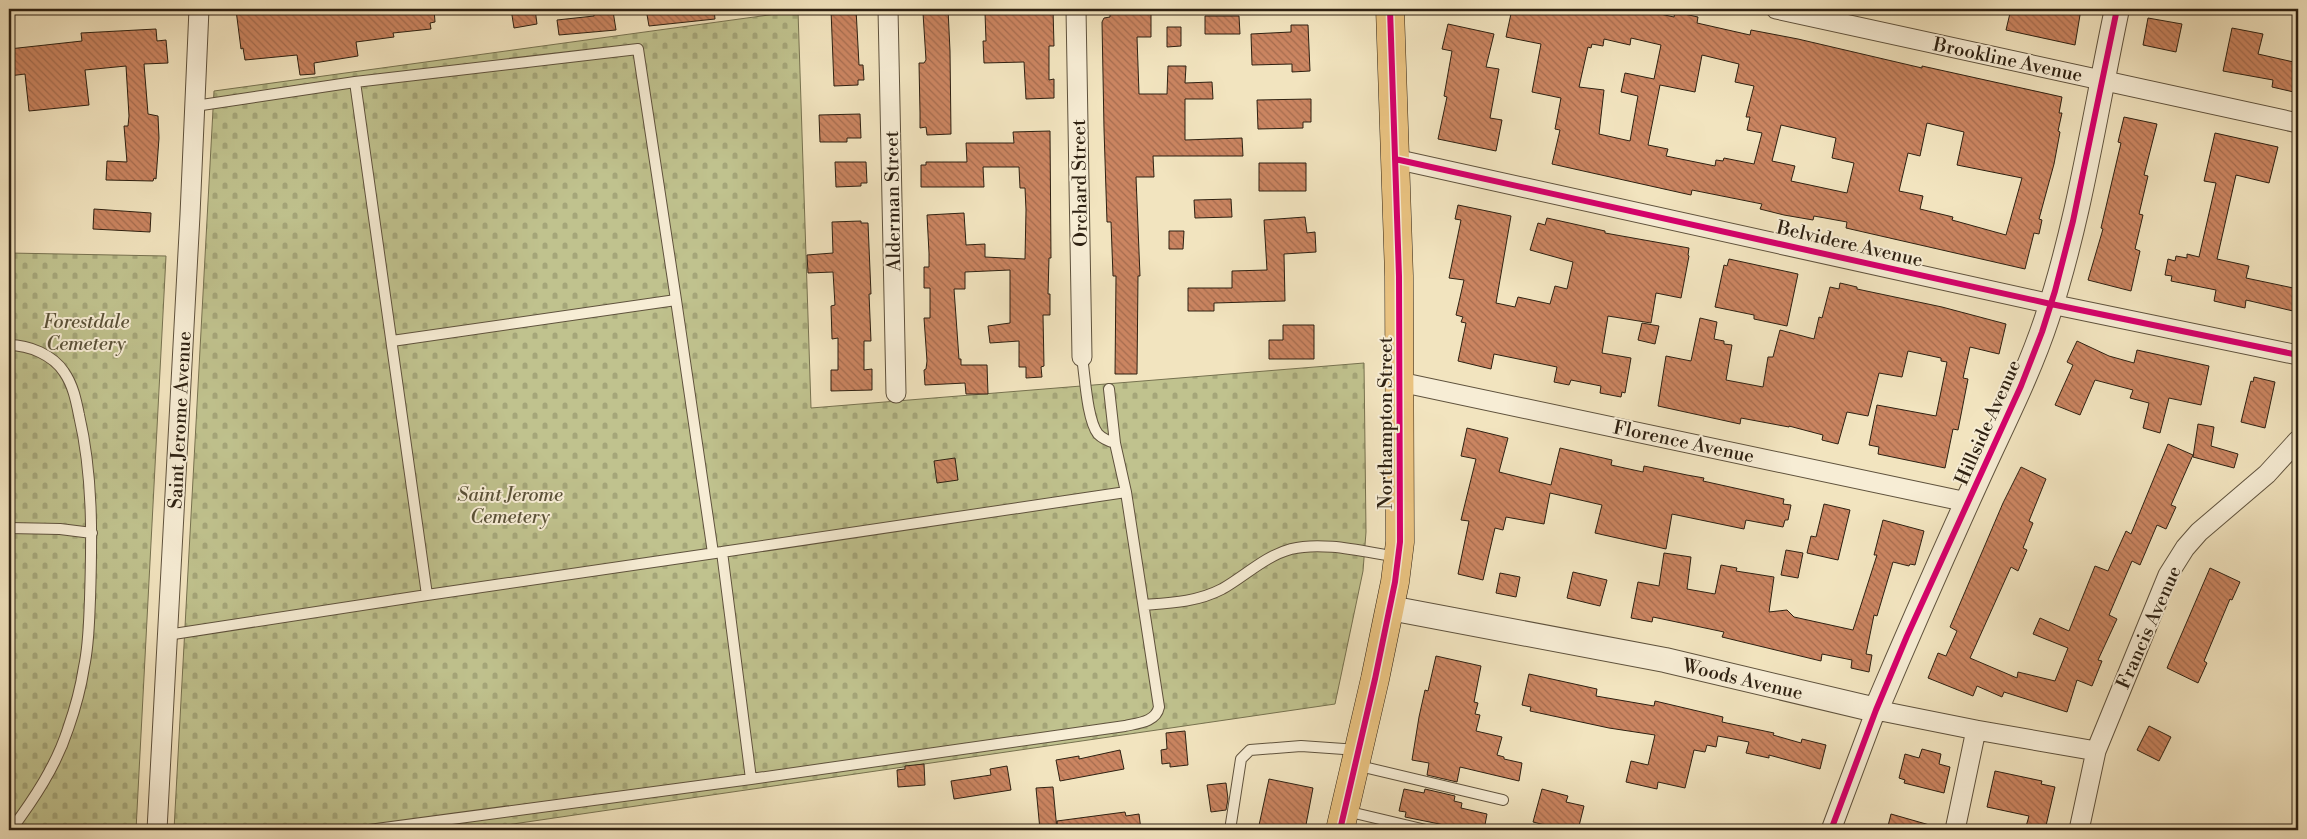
<svg xmlns="http://www.w3.org/2000/svg" width="2307" height="839" font-family="'Libre Bodoni',serif">
<defs>
<pattern id="cemetery-stones" width="16" height="16" patternUnits="userSpaceOnUse" patternTransform="scale(1.25)"><rect width="16" height="16" fill="#c0c28e"/><path d="M2 7V4a2 2 0 0 1 4 0v3zM10 15v-3a2 2 0 0 1 4 0v3z" fill="#a5a679"/></pattern>
<pattern id="building-back-hatch" width="6" height="6" patternUnits="userSpaceOnUse" patternTransform="scale(1.25)"><rect width="6" height="6" fill="#cb8561"/><path d="M-1 5l2 2M0 0l6 6M5-1l2 2" fill="none" stroke="#a56c4f"/></pattern>
</defs>
<rect width="100%" height="100%" fill="#f2e4bf"/>
<filter id="stains"><feTurbulence type="fractalNoise" baseFrequency=".004" numOctaves="4"/><feColorMatrix values="0 0 0 0 .2 0 0 0 0 .09 0 0 0 0 .02 0 0 0 .5 -.17"/></filter>
<radialGradient id="worn" r=".72"><stop offset=".6" stop-color="#630" stop-opacity="0"/><stop offset="1" stop-color="#630" stop-opacity=".3"/></radialGradient>
<path fill="url(#cemetery-stones)" stroke="#777250" d="M798,11L811,408L1364,363L1366,532L1363,571L1335,704L472,830H174L214,91Z
M9,253L166,256L136,830H9Z"/>
<path fill="url(#building-back-hatch)" stroke="#2e2112" fill-rule="evenodd" d="M246,9H434L435,22L430,23L431,29L393,33L394,37L356,42L358,56L314,63L315,74L300,75L297,55L245,60L243,48L241,49L236,10Z
M511,9H535L537,24L514,28Z
M646,9H714L715,19L649,26Z
M856,9L859,65H863L864,80H858V85L834,86L831,10Z
M948,9L950,51L951,134L927,135L926,127L920,128V113L919,63H924L926,60L923,13L924,10Z
M1000,9H1053L1054,46H1049V80L1054,79V98L1026,99L1024,62L984,63L983,41H986L985,13H1000Z
M1110,9H1151V37H1137L1139,94H1167L1168,66H1186L1185,83L1212,82L1213,99H1185V140L1242,138L1243,156H1153L1154,177H1136L1140,276H1138L1137,374H1115L1116,276H1113L1111,222H1107L1104,129L1102,22L1104,18L1110,17Z
M1512,9H1637L1674,17L1675,12L1698,17L1697,23L1750,35L1751,30L1798,39L1922,68V66L2062,97L2059,113H2062L2058,131L2060,132L2054,164L2039,219L2042,220L2039,234L2034,233L2025,269L1846,228L1847,222L1814,216L1813,220L1784,215L1760,209L1762,204L1692,190L1691,195L1552,164L1560,130L1555,129L1561,98L1532,92L1541,44L1506,37ZM1631,38L1661,45L1654,79L1625,73L1621,92L1638,96L1630,141L1599,134L1604,90L1579,87L1588,47L1591,48L1592,44L1603,46L1604,39L1630,45ZM1702,55L1739,64L1735,82L1754,86L1746,117H1750L1747,130L1762,133L1754,164L1724,158L1723,161L1716,160L1715,166L1666,156L1668,149L1648,145L1660,85L1695,92ZM1927,123L1964,132L1957,165L2022,178L2006,235L1952,220L1953,217L1920,209L1923,196L1899,191L1908,153L1920,156ZM1781,125L1836,138L1832,158L1854,163L1847,193L1791,181L1795,166L1772,161Z
M2011,9H2081L2075,45L2006,30Z
M613,11L616,30L559,35L557,20L594,16V14Z
M1205,16H1239L1240,34H1205Z
M2148,18L2182,24L2176,52L2143,45Z
M1448,24L1494,34L1486,67L1499,69L1490,118L1502,120L1496,151L1438,139L1447,97L1444,96L1452,51L1442,49Z
M1291,25H1308L1310,71L1292,72V64L1252,65L1251,34L1291,32Z
M1167,27H1181V46L1167,47Z
M2232,28L2263,34L2258,54L2298,63V93L2272,87L2273,80L2223,71Z
M156,29L157,41L166,40L168,63L144,64L148,114L158,116L159,138L156,179L154,178L153,181L106,180L107,161L127,162L124,126H128L129,116L126,66L85,70L89,105L29,111L25,74L9,76V49L82,41L81,33Z
M1311,99V122H1303V128L1258,129L1257,100Z
M860,114L861,138H847V142H820L819,115Z
M2124,117L2157,124L2144,175L2148,176L2139,214L2143,215L2135,249L2140,251L2131,291L2088,280L2103,229L2101,228L2121,143L2118,142Z
M1050,131L1051,258H1049L1048,294H1050V315H1043L1044,366L1041,367L1042,377L1026,378V367H1019V341L990,343L988,326L1010,323V270L965,272V289H954L959,359H961V365H987L988,394H966L965,383L925,385L924,370L926,369L927,361L924,318H930V288H924V267H929V253L927,215L964,213L966,245L985,244V257L1025,259L1026,210L1025,188H1020L1019,167H983L984,187H921V165H926V162H967L966,143H1014L1013,132Z
M2215,133L2278,147L2269,183L2236,175L2217,259L2249,266L2246,278L2298,289L2293,311L2246,300L2245,308L2214,301L2216,290L2171,281L2172,276L2165,275L2168,259L2175,261L2176,256L2187,258V254L2199,257L2216,183L2204,181Z
M835,162H866L867,183H861V186L836,187Z
M1259,163H1306V191H1259Z
M1231,199L1232,217L1195,218L1194,200Z
M1458,205L1511,216L1496,303L1515,307L1518,297L1550,304L1555,286L1567,289L1573,262L1530,250L1538,223L1545,225L1547,218L1605,231V233L1689,248L1688,255L1689,256L1681,298L1656,293L1651,323L1608,316L1602,353L1631,358L1625,393L1622,392L1621,397L1600,393L1601,386L1571,380L1569,385L1554,382L1557,367L1494,354L1491,369L1458,361L1466,323L1461,322L1463,317L1456,315L1464,280L1449,278L1461,220L1455,219Z
M94,209L151,213L150,232L93,229Z
M1305,217L1307,233L1315,232L1316,252L1284,254L1285,301L1214,303V311H1188V288H1232V271L1267,270L1264,220Z
M861,221V223H868L871,294H869L871,341H864V370L872,369V390L831,391V370H838V338L832,339L831,306L835,305L833,272L808,273L807,255L833,253L832,222Z
M1169,231H1184L1183,249H1169Z
M1729,259L1798,274L1787,326L1754,319V315L1715,307L1724,265L1727,266Z
M1840,283L1857,287V289L1942,307L2006,324L1999,354L1970,347L1963,378L1968,379L1958,430L1953,429L1945,468L1878,454L1879,447L1869,445L1877,405L1936,416L1947,362L1941,361V358L1908,351L1902,377L1879,373L1868,416L1847,412L1838,444L1822,440L1823,435L1789,426V427L1741,418L1740,424L1658,406L1666,356L1691,361L1700,318L1717,322L1714,339L1724,341V344L1732,345L1726,380L1763,387L1768,357H1773L1780,330L1814,339L1819,317L1822,318L1830,287L1839,289Z
M1642,323L1659,326L1655,344L1638,340Z
M1283,325H1314V359H1269V340H1283Z
M2077,341L2109,356L2134,363L2137,350L2209,366L2201,405L2169,398L2160,433L2143,428L2149,403L2130,398L2133,390L2095,380L2080,415L2055,405L2073,365L2067,362Z
M2254,377L2275,382L2265,428L2241,422L2251,381L2253,382Z
M2198,424L2214,427L2211,446L2238,454L2234,468L2193,457Z
M1467,428L1508,438L1499,472L1551,485L1560,448L1612,460L1611,465L1643,472L1644,466L1687,475L1704,478L1703,481L1784,499L1783,504L1791,505L1788,520H1785L1783,527L1746,520L1744,529L1672,514L1666,549L1595,533L1602,505L1550,493L1544,524L1506,517L1503,530L1495,528L1483,580L1458,574L1469,521L1461,520L1476,459L1461,456Z
M2168,444L2193,455L2171,505L2176,507L2166,529L2157,525L2140,565L2132,561L2109,615L2117,619L2098,660L2102,661L2092,686L2077,680L2067,712L2004,692L2002,697L1977,686L1973,696L1928,678L1938,653L1946,656L1957,631L1950,627L2003,503L2021,467L2046,479L2029,521L2033,523L2023,548L2027,550L2018,571L2011,567L1970,658L2017,678L2018,672L2055,681L2068,648L2033,634L2040,618L2069,631L2095,566L2108,571L2126,531L2131,534Z
M955,458L958,480L937,483L934,461Z
M1824,504L1850,510L1838,560L1807,553L1811,536L1816,537Z
M1883,520L1924,531L1915,565L1910,564L1909,566L1893,562L1877,616L1874,615L1866,654L1872,655L1869,672L1851,668L1852,660L1822,654L1821,661L1722,637L1724,632L1653,617L1652,622L1631,618L1638,582L1659,586L1664,553L1691,557L1687,589L1715,594L1721,565L1737,568L1736,571L1774,577L1769,612L1787,610L1794,617L1853,630L1877,555H1874Z
M1786,550L1803,553L1798,578L1781,575Z
M2210,568L2240,582L2232,600L2230,599L2204,661L2207,663L2198,683L2167,668Z
M1573,572L1607,580L1600,606L1567,598Z
M1500,573L1520,577L1516,597L1496,593Z
M1436,656L1481,666L1474,702L1478,703L1475,714L1480,715L1476,731L1502,737L1497,755L1504,757V759L1522,763L1519,781L1460,767L1457,782L1427,775L1429,763L1412,760L1419,717L1425,690L1428,691Z
M1529,674L1597,689L1596,696L1654,706L1655,701L1723,717L1722,722L1774,733L1773,735L1801,743L1802,739L1826,745L1820,769L1769,755V758L1746,753L1749,742L1718,736L1716,747L1707,745L1705,752L1694,750L1685,788L1658,782L1657,789L1626,782L1631,761L1648,765L1655,735L1609,728L1530,711L1531,707L1522,705Z
M2149,726L2171,737L2159,761L2137,750Z
M1185,731L1188,765L1170,767V763L1162,764L1161,750L1167,749L1166,733Z
M1922,749L1941,754L1939,764L1950,767L1944,793L1904,783L1905,780L1899,778L1905,754L1919,758Z
M1120,750L1124,769L1060,781L1056,760L1079,756V759Z
M924,764L925,785L898,787L897,770L905,769V766Z
M1007,766L1011,790L954,799L951,781L991,775L990,769Z
M1995,771L2042,781L2041,784L2055,787L2045,830H2025L2029,816L1987,807Z
M1269,779L1313,788L1305,830H1258Z
M1226,783L1228,799L1226,810L1211,812L1207,785Z
M1053,787L1057,830H1040L1036,788Z
M1404,789L1424,793L1425,789L1455,796L1454,801L1462,803L1461,808L1487,814L1484,830H1469L1405,817L1406,812L1399,811Z
M1542,789L1568,796L1566,802L1584,806L1578,830H1565L1533,822Z
M1125,812L1126,816L1139,814L1141,830H1058L1057,821Z
M1891,814L1933,826L1932,830H1887Z"/>
<g fill="none" stroke-linecap="round" stroke-linejoin="round">
<g stroke="#5f523d" stroke-width="12">
<path id="service" d="M195,106L355,82L638,49L676,300L392,341
M676,300L713,553
M9,345C29,345 53,355 64,372C73,385 76,400 79,415C93,475 92,537 90,599C89,621 89,644 84,667C81,687 75,709 68,729C56,766 34,799 11,830
M1082,357C1085,376 1087,420 1098,434C1103,439 1108,441 1115,443L1126,492L1159,707C1156,722 1138,723 1125,726L751,779L722,552L1126,492
M1109,389L1115,443
M9,528L60,529L92,533
M427,595L722,552
M1144,605C1171,603 1197,602 1222,589C1245,576 1265,556 1291,549C1324,541 1364,552 1398,557
M167,635L427,595L355,82
M1355,765L1503,800
M1346,811L1426,830
M369,830L751,779
M1230,830L1241,759L1250,750L1301,746L1358,750"/>
</g>
<g stroke="#5f523d" stroke-width="21">
<path id="minor" d="M888,9L896,393
M1076,9L1082,357
M1776,9L2298,123
M1395,159L2051,304L2298,355
M1400,382L1967,502
M157,830L190,215L199,9
M1831,830L1876,710L1976,730L2096,751
M1955,830L1976,730
M2079,830L2096,751L2168,575L2185,548L2199,532L2267,474L2298,440"/>
</g>
<g stroke="#5f523d" stroke-width="26">
<g id="tertiary">
<path id="s1" d="M1390,608L1665,660L1876,710C1909,632 1943,555 1978,478C2002,425 2029,373 2047,318C2080,218 2095,112 2117,9"/>
</g>
</g>
<g stroke="#2e2112" stroke-width="29">
<path id="primary" d="M1340,830L1375,679L1395,582L1400,542L1399,276L1390,9"/>
</g>
<use href="#service" stroke="#f7edd5" stroke-width="10"/>
<use href="#minor" stroke="#f7edd5" stroke-width="19"/>
<use href="#tertiary" stroke="#f7edd5" stroke-width="24"/>
<use href="#primary" stroke="#e9c280" stroke-width="28"/>
<g stroke="#f7edd5" stroke-width="9">
<path id="cycleway" d="M1395,159L2051,304L2298,355
M1340,830L1375,679L1395,582L1400,542L1399,276L1390,9
M1831,830L1876,710L1907,636L2021,386L2042,332L2055,291L2073,221L2117,9"/>
</g>
<use href="#cycleway" stroke="#d6006c" stroke-width="6"/>
</g>
<g text-anchor="middle" stroke-width="4" stroke-linejoin="round" paint-order="stroke">
<g font-size="19" fill="#2e2112" stroke="#f7edd5">
<text transform="translate(2008 59) rotate(12)" y="7">Brookline Avenue</text>
<text transform="translate(1079 183) rotate(-91)" y="7">Orchard Street</text>
<text transform="translate(892 201) rotate(-91)" y="7">Alderman Street</text>
<text transform="translate(1850 243) rotate(13)" y="7">Belvidere Avenue</text>
<text transform="translate(179 420) rotate(-87)" y="7">Saint Jerome Avenue</text>
<text transform="translate(1987 422) rotate(-66)" y="7">Hillside Avenue</text>
<text transform="translate(1385 423) rotate(-90)" y="7">Northampton Street</text>
<text transform="translate(1684 441) rotate(12)" y="7">Florence Avenue</text>
<text transform="translate(2148 627) rotate(-66)" y="7">Francis Avenue</text>
<text dy="7" stroke="none"><textPath href="#s1" startOffset="360">Woods Avenue</textPath></text>
</g>
<g font-size="19" font-style="italic" fill="#5a5137" stroke="#f7edd5">
<text x="86" y="328">Forestdale<tspan x="86" dy="22">Cemetery</tspan></text>
<text x="510" y="501">Saint Jerome<tspan x="510" dy="22">Cemetery</tspan></text>
</g>
</g>
<rect width="2307" height="839" fill="none" stroke="#f2e4bf" stroke-width="30"/>
<rect x="10" y="10" width="2287" height="819" fill="none" stroke="#2e2112" stroke-width="2.5"/>
<rect x="15" y="15" width="2277" height="809" fill="none" stroke="#2e2112"/>
<rect width="100%" height="100%" filter="url(#stains)"/>
<rect width="100%" height="100%" fill="url(#worn)"/>
</svg>
